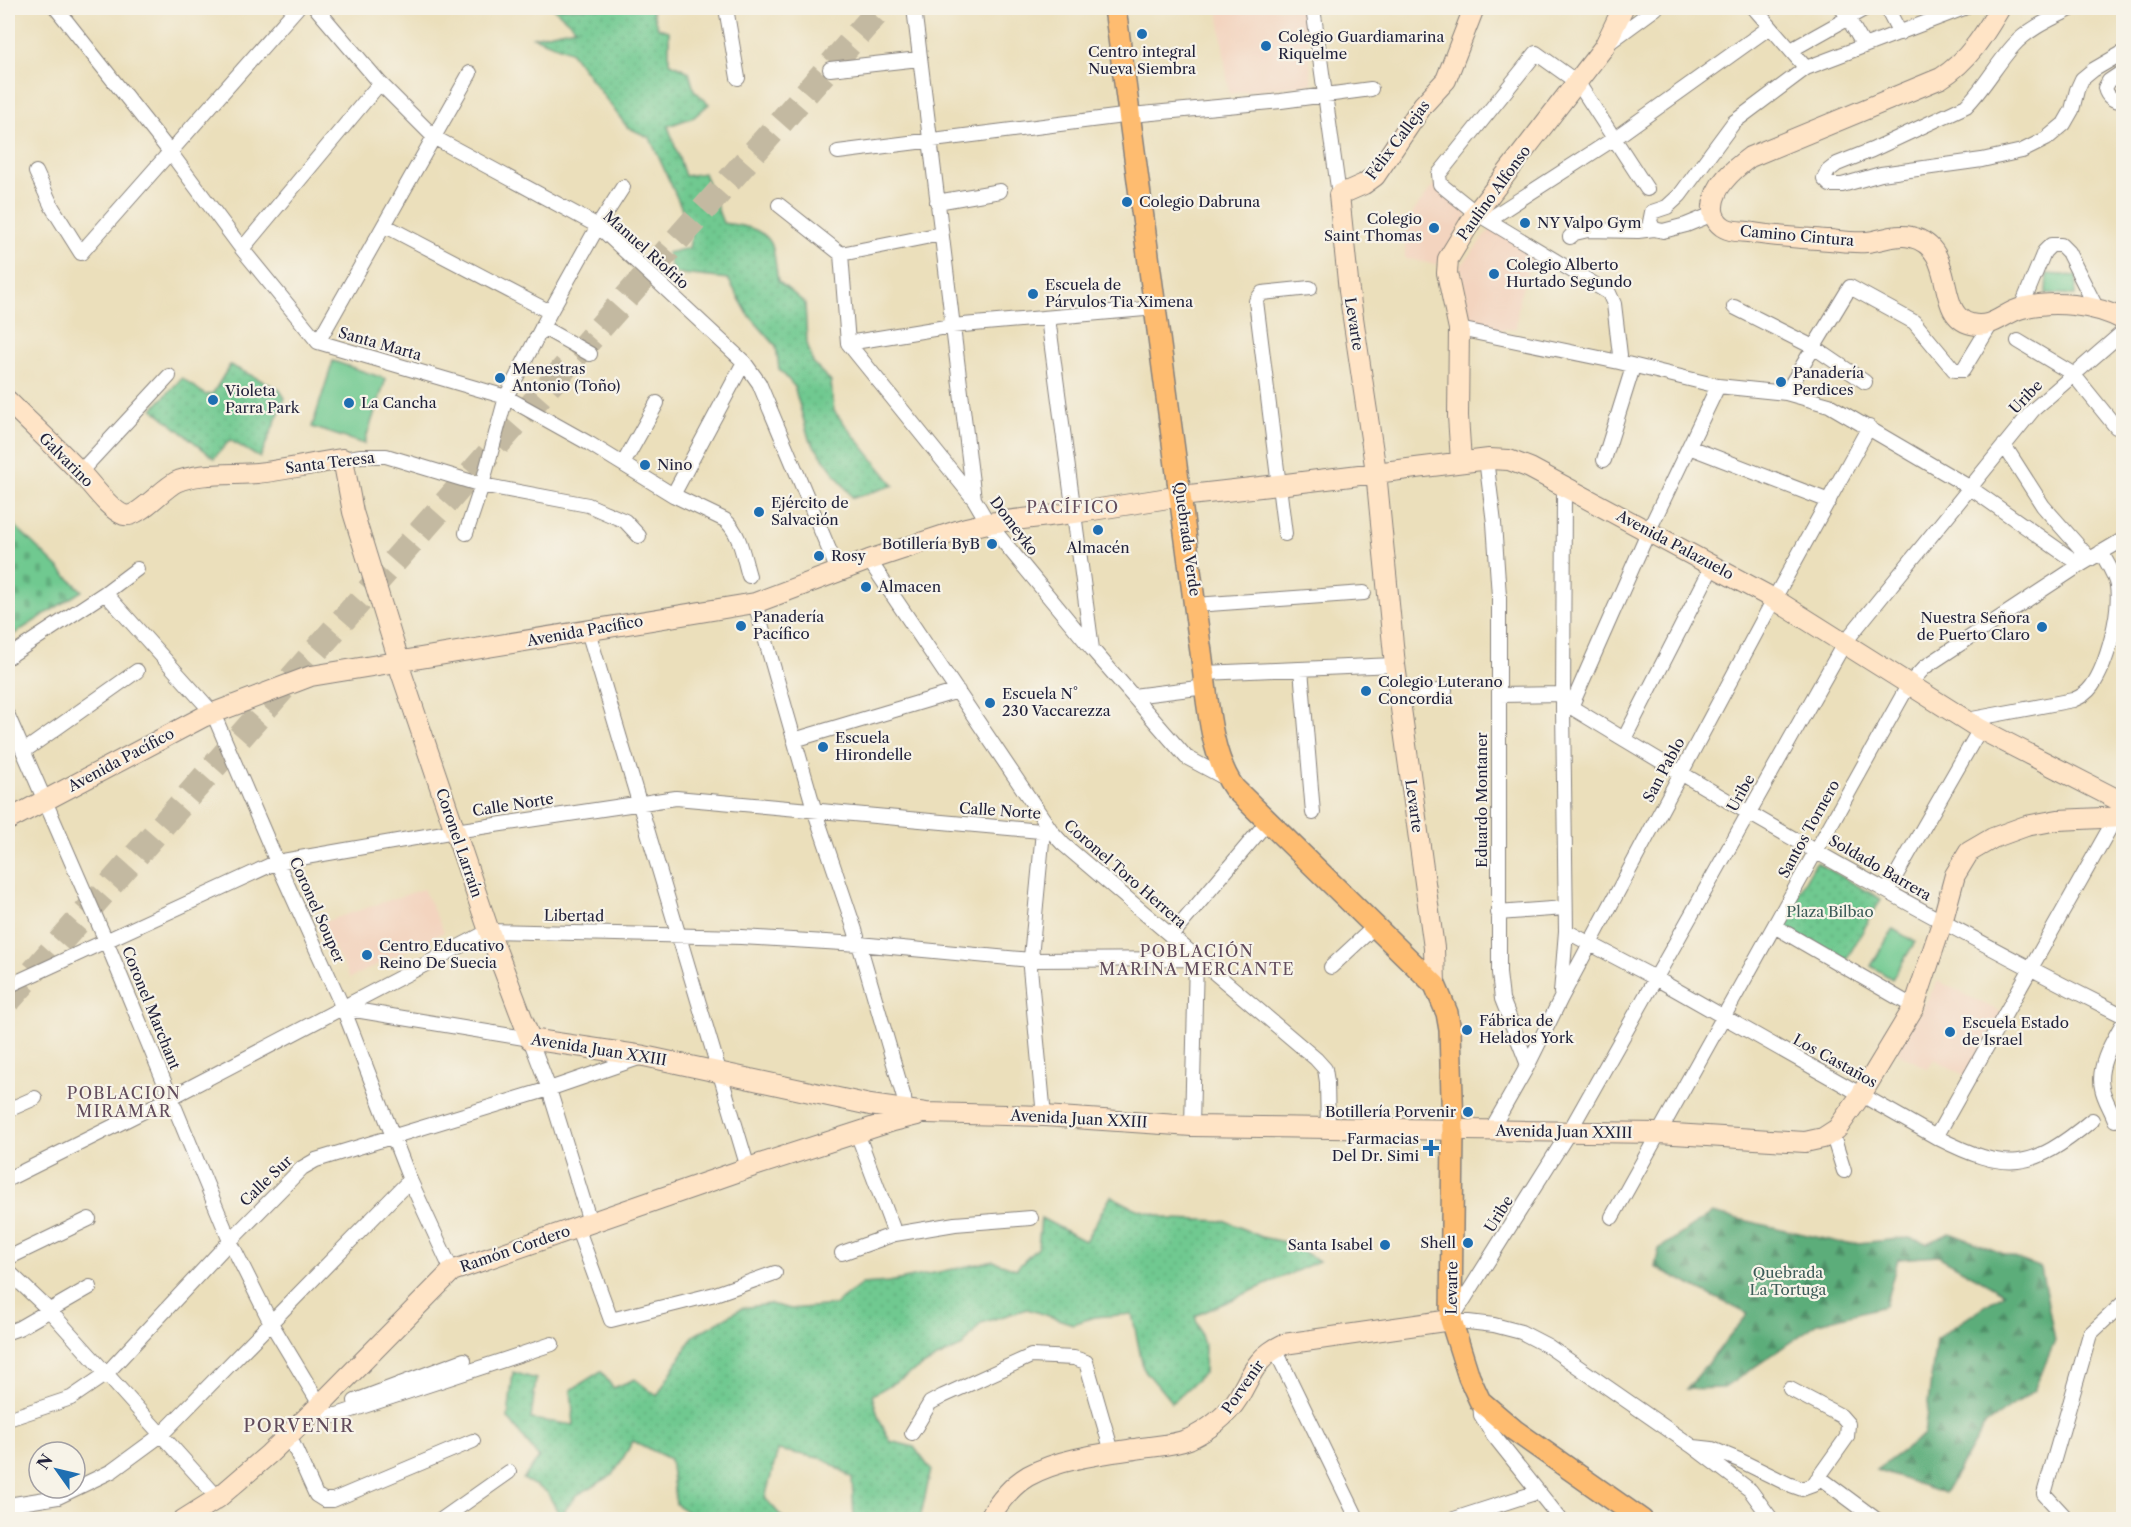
<svg xmlns="http://www.w3.org/2000/svg" width="2131" height="1527" font-family="'Libre Caslon Text',serif">
<defs>
<pattern id="grass-dots" width="8" height="8" patternUnits="userSpaceOnUse" patternTransform="scale(1.5)"><rect width="8" height="8" fill="#70c990"/><path d="M2 2h.1M6 6h.1" fill="none" stroke="#61ac7d" stroke-width="1.8" stroke-linecap="round"/></pattern>
<pattern id="forest-firs" width="22" height="20" patternUnits="userSpaceOnUse" patternTransform="scale(1.5)"><rect width="22" height="20" fill="#5cad7a"/><path d="M5 1l3.5 6h-7zM16 11l3.5 6h-7z" fill="#4c8c65"/></pattern>
<pattern id="cemetery-stones" width="16" height="16" patternUnits="userSpaceOnUse" patternTransform="scale(1.5)"><rect width="16" height="16" fill="#70c990"/><path d="M2 7V4a2 2 0 0 1 4 0v3zM10 15v-3a2 2 0 0 1 4 0v3z" fill="#61ac7d"/></pattern>
</defs>
<rect width="100%" height="100%" fill="#f7f3e8"/>
<filter id="ink" filterUnits="userSpaceOnUse"><feTurbulence type="fractalNoise" baseFrequency=".0167" numOctaves="2"/><feDisplacementMap in="SourceGraphic" scale="12" xChannelSelector="R" yChannelSelector="G"/><feConvolveMatrix kernelMatrix="1 2 1 2 8 2 1 2 1" color-interpolation-filters="sRGB"/></filter>
<filter id="wash" filterUnits="userSpaceOnUse"><feTurbulence type="fractalNoise" baseFrequency=".008" numOctaves="4" result="noise"/><feDisplacementMap in="SourceGraphic" scale="24" xChannelSelector="R" yChannelSelector="G"/><feGaussianBlur stdDeviation="1.35" result="paint"/><feColorMatrix in="noise" values="0 0 0 0 0 0 0 0 0 0 0 0 0 0 0 0 0 1.4 0 .05"/><feComposite in="paint" operator="in"/></filter>
<g filter="url(#wash)">
<rect width="100%" height="100%" fill="#ebdfbb"/>
<path fill="#f3d4bf" d="M1218,8H1305L1312,84L1229,94Z
M1435,183L1469,213L1437,265L1405,258V242L1413,212Z
M1493,226L1534,252L1519,299L1516,328L1499,330L1472,324L1460,267Z
M423,889L444,932L350,978L321,923Z
M1938,981L2003,1013L1966,1076L1934,1059L1928,1069L1896,1052Z"/>
<path fill="url(#grass-dots)" stroke="#497666" stroke-width="1.5" d="M553,8H651L658,28L669,31V62L689,72L694,90L709,104L694,117L668,126L685,176L704,173L723,223C738,225 762,227 771,243C775,250 776,272 778,281L805,303L807,343L813,363L831,382L834,411L894,485L853,498L809,439L794,386L779,369L776,346L748,314L728,279L673,273L667,253L689,248L692,231L650,138L627,127L570,51L533,37L576,28Z
M230,365L279,389L285,398L260,458L230,440L214,458L153,409L182,378L206,395L213,393Z
M1816,862L1881,899L1845,962L1780,925Z
M1111,1196L1134,1208L1171,1219L1226,1221L1261,1237L1289,1243L1319,1261L1195,1316L1205,1348L1204,1373L1172,1403L1143,1368L1132,1314L1094,1317L1073,1324L1027,1309L981,1323L963,1346L937,1358L872,1395L879,1419L890,1441L914,1447L931,1470L920,1519H854L852,1478L824,1459L778,1450L765,1498L784,1519H697L676,1504L670,1459L633,1441L613,1475L577,1495L560,1516L547,1492L523,1479L539,1458L508,1418L513,1372L536,1379L531,1419L574,1425L571,1390L601,1371L613,1388L635,1379L657,1396L693,1336L742,1308L770,1304L791,1309L834,1305L862,1284L889,1282L993,1261L1016,1269L1038,1247L1041,1218L1085,1241Z"/>
<path fill="url(#forest-firs)" stroke="#3f685a" stroke-width="1.5" d="M1712,1213L1847,1244L1909,1238L1927,1243L1950,1233L2041,1268L2055,1341L2034,1390L1984,1426L1945,1493L1876,1470L1924,1435L1936,1339L2004,1293L1938,1256L1898,1259L1885,1306L1818,1323L1724,1388L1687,1389L1748,1314L1655,1267L1659,1249Z"/>
<path fill="url(#cemetery-stones)" stroke="#497666" stroke-width="1.5" d="M8,519L82,591L8,638Z"/>
<path fill="#70c990" stroke="#497666" stroke-width="1.5" d="M2047,274L2077,276L2075,295L2046,293Z
M333,361L386,379L364,444L312,427Z
M1893,929L1915,942L1892,979L1871,966Z"/>
</g>
<g filter="url(#ink)">
<g fill="none" stroke-linecap="round" stroke-linejoin="round">
<path stroke="#c3b9a1" stroke-width="26" stroke-dasharray="26 13" stroke-linecap="butt" d="M8,1001L881,8"/>
<g stroke="#86807b" stroke-width="16">
<path id="street" d="M56,8L170,152L242,249L318,342L506,397L590,444L673,495L725,520C741,534 743,557 749,576
M316,8L380,83L435,138L598,226L744,362L759,383L838,571
M726,8L738,78
M914,8L974,499
M1313,8L1339,195
M1754,8L1806,68
M1842,8L1864,46
M1887,8L1900,33
M2073,8C2053,18 2029,28 2013,46C1996,65 1984,88 1966,106L1872,150L1837,164L1828,171L1824,179L1830,185H1842L1881,174L1982,160L2022,151L2046,139L2064,124L2072,110L2077,90L2082,79L2093,70L2124,52
M1607,44L1656,8
M1791,50L1866,8
M830,69L919,59
M2124,71L2109,81L2105,88C2107,97 2114,102 2124,101
M838,152L1131,115L1281,101L1371,89
M36,172L52,207L81,253L297,8
M937,202L1000,191
M779,205L841,254L941,234
M1488,220L1615,138L1770,27
M384,225L550,312
M1654,229L1650,222L1652,212L1667,207L1680,195L1734,122L1806,68L1964,8
M1570,237L1575,233L1588,230L1638,231L1654,229L1663,231L1686,225L1713,214
M242,249L380,83
M841,254L848,343L974,499L988,523L1092,649L1186,757L1227,779
M1734,307L1815,348L1865,382
M2021,308L2044,252L2051,245H2061L2068,252L2097,309
M1048,318L1092,649
M542,327L590,354
M1459,329L1619,362L1718,386L1786,393L1829,405L1969,487L2080,565
M2018,341L2073,374L2116,427
M318,342L470,73
M848,343L952,326L1156,308
M1620,355L1614,304L1609,293L1476,213L1440,184L1439,174L1536,53L1578,83L1647,189
M1786,393L1850,287L1914,322L1954,370H1963L1991,324
M2004,445L2043,506L2090,559
M1689,447L1829,501
M343,459L361,456H386L482,485L588,505L625,521L639,536
M1486,459L1494,523L1499,596V973L1502,999L1528,1065
M1604,460L1633,367
M623,464L657,403
M80,472L169,376
M673,495L744,362
M466,533L482,485L506,397L550,312L598,226L623,187
M1285,534L1256,301L1262,293L1310,288
M869,560L1052,832L1063,844L1316,1059L1325,1069L1327,1082L1328,1129
M105,593L213,713L277,862L343,1008L410,1180L452,1271
M755,603L815,812L855,930L904,1098L905,1109
M1195,605L1364,593
M588,631L748,1168
M8,657L105,593L137,569
M1301,669L1313,813
M1204,673L1395,665
M1499,695L1563,694
M1133,696L1206,687
M1399,697L1445,690
M1571,707L1649,530L1718,386
M1563,708L1571,707C1751,817 1935,922 2124,1016
M8,716L106,941L230,1241L271,1323L325,1413L334,1416L552,1344
M1967,720L2073,700C2081,697 2087,693 2092,686C2107,665 2121,612 2117,586C2115,574 2107,563 2101,552
M1624,739L1713,565
M794,740L958,691
M24,751L137,671
M1043,831L1030,968L1044,1116
M1887,891L1980,729
M1498,913L1565,908
M1774,926L1914,1007
M1566,931L1657,979L1936,1137C2007,1173 2031,1171 2092,1120
M1171,936L1268,821
M1331,967L1375,926
M8,986L277,862L455,831L676,798L1052,832
M1561,993L1566,931L1563,708L1564,486
M343,1008L530,1039L549,1089L590,1222
M8,1110L35,1098
M2115,1120C2111,1109 2104,1099 2102,1088C2097,1065 2113,1041 2124,1021
M1192,1126L1196,959
M1491,1130L1528,1065L1561,998L1774,599L1869,427
M857,1133L895,1234
M1832,1133L1844,1171
M1936,1137L2116,817
M8,1179L170,1098L489,931L741,937L859,944L1031,960L1198,959
M1612,1217L1909,684L1925,667L2080,565L2124,539
M577,1227L611,1320L715,1294L775,1273
M842,1253L895,1234L955,1224L1031,1218
M8,1258L89,1219
M8,1271L49,1310L218,1498
M8,1332L19,1328L90,1287
M1275,1349L1358,1520
M355,1401L464,1360
M1480,1401L1481,1415L1494,1436L1561,1520
M8,1419L71,1398L106,1374L230,1241L302,1168L316,1160L549,1089L642,1057
M912,1433L930,1403L943,1396L1031,1356L1074,1358L1086,1362L1112,1452
M289,1435L316,1495L324,1500H333L473,1441
M1694,1447L1712,1449L1739,1460L1788,1484L1802,1489L1813,1485L1847,1437L1848,1424L1841,1416L1790,1389
M1819,1477L1877,1520
M8,1505L58,1497L112,1471L161,1435L410,1180
M441,1520L509,1472
M1451,1520L1538,1492
M1772,1520L1750,1490L1692,1446L1548,1346L1521,1332L1494,1325L1451,1320L1569,1132L1845,642L2033,410L2124,331
M2068,1520L2044,1494L2090,1334L2124,1302"/>
</g>
<g stroke="#86807b" stroke-width="22">
<path id="secondary" d="M2000,8C1984,35 1968,61 1941,78L1750,157C1735,168 1714,185 1713,206C1712,215 1717,224 1725,228C1732,232 1740,231 1748,232C1775,237 1802,238 1829,240C1841,241 1854,243 1866,242C1881,241 1896,233 1911,237C1959,248 1933,315 1971,324C1993,329 2003,313 2022,308C2053,300 2095,304 2124,320
M8,401C31,424 56,447 79,471C91,483 109,510 124,515C137,519 162,489 176,482C197,472 234,475 257,473C286,470 314,463 343,459L353,512L399,661L401,672L489,931L530,1039L644,1056L870,1105L926,1113L1044,1116L1192,1126L1658,1133L1805,1142L1823,1138L1837,1129L1861,1095L1914,1007L1942,923L1955,875L1969,852L1993,838L2026,826L2058,820L2124,817
M1461,461L1458,416L1459,329L1447,273L1448,259L1476,213L1604,47L1623,8
M8,820L203,717L311,676L755,603L869,560L966,528L988,523L1074,513L1181,496L1278,485L1489,459L1509,460L1530,468L1774,599L1980,729L2124,803
M1435,985L1434,948L1395,665L1376,472L1349,291L1339,195L1364,184L1375,176L1423,105L1446,80L1474,8
M183,1520L218,1498L269,1454L320,1405L452,1271L748,1168L893,1121L917,1115
M988,1520C998,1503 1011,1486 1028,1476C1059,1459 1100,1454 1135,1449C1152,1446 1172,1446 1189,1439C1207,1431 1227,1416 1238,1398C1252,1374 1256,1357 1284,1344L1451,1320"/>
</g>
<g stroke="#86807b" stroke-width="24">
<path id="primary" d="M1115,8L1200,645C1207,689 1208,752 1234,788L1435,985L1447,1013L1450,1030L1453,1130L1451,1320L1469,1377L1480,1401L1514,1430L1642,1520"/>
</g>
<use href="#street" stroke="#fff" stroke-width="14"/>
<use href="#secondary" stroke="#ffe4c6" stroke-width="20"/>
<use href="#primary" stroke="#febc70" stroke-width="21"/>
</g>
</g>
<g fill="#1f6fb2" stroke="#f7f3e8" stroke-width="2">
<circle cx="1142" cy="34" r="6"/>
<circle cx="1266" cy="46" r="6"/>
<circle cx="1127" cy="202" r="6"/>
<circle cx="1525" cy="223" r="6"/>
<circle cx="1434" cy="228" r="6"/>
<circle cx="1494" cy="274" r="6"/>
<circle cx="1033" cy="294" r="6"/>
<circle cx="500" cy="378" r="6"/>
<circle cx="1781" cy="382" r="6"/>
<circle cx="213" cy="400" r="6"/>
<circle cx="349" cy="403" r="6"/>
<circle cx="645" cy="465" r="6"/>
<circle cx="759" cy="512" r="6"/>
<circle cx="1098" cy="530" r="6"/>
<circle cx="992" cy="544" r="6"/>
<circle cx="819" cy="556" r="6"/>
<circle cx="866" cy="587" r="6"/>
<circle cx="741" cy="626" r="6"/>
<circle cx="2042" cy="627" r="6"/>
<circle cx="1366" cy="691" r="6"/>
<circle cx="990" cy="703" r="6"/>
<circle cx="823" cy="747" r="6"/>
<circle cx="367" cy="955" r="6"/>
<circle cx="1467" cy="1030" r="6"/>
<circle cx="1950" cy="1032" r="6"/>
<circle cx="1468" cy="1112" r="6"/>
<path d="M1428 1139h6v6h6v6h-6v6h-6v-6h-6v-6h6z"/>
<circle cx="1468" cy="1243" r="6"/>
<circle cx="1385" cy="1245" r="6"/>
</g>
<g text-anchor="middle" stroke-width="4.5" stroke-linejoin="round" paint-order="stroke">
<g font-size="15" fill="#22223b" stroke="#f7f3e8" text-anchor="start">
<text x="1278" y="42">Colegio Guardiamarina<tspan x="1278" dy="17">Riquelme</tspan></text>
<text x="1142" y="57" text-anchor="middle">Centro integral<tspan x="1142" dy="17">Nueva Siembra</tspan></text>
<text x="1139" y="207">Colegio Dabruna</text>
<text x="1422" y="224" text-anchor="end">Colegio<tspan x="1422" dy="17">Saint Thomas</tspan></text>
<text x="1537" y="228">NY Valpo Gym</text>
<text x="1506" y="270">Colegio Alberto<tspan x="1506" dy="17">Hurtado Segundo</tspan></text>
<text x="1045" y="290">Escuela de<tspan x="1045" dy="17">Párvulos Tia Ximena</tspan></text>
<text x="512" y="374">Menestras<tspan x="512" dy="17">Antonio (Toño)</tspan></text>
<text x="1793" y="378">Panadería<tspan x="1793" dy="17">Perdices</tspan></text>
<text x="225" y="396">Violeta<tspan x="225" dy="17">Parra Park</tspan></text>
<text x="361" y="408">La Cancha</text>
<text x="657" y="470">Nino</text>
<text x="771" y="508">Ejército de<tspan x="771" dy="17">Salvación</tspan></text>
<text x="980" y="549" text-anchor="end">Botillería ByB</text>
<text x="1098" y="553" text-anchor="middle">Almacén</text>
<text x="831" y="561">Rosy</text>
<text x="878" y="592">Almacen</text>
<text x="753" y="622">Panadería<tspan x="753" dy="17">Pacífico</tspan></text>
<text x="2030" y="623" text-anchor="end">Nuestra Señora<tspan x="2030" dy="17">de Puerto Claro</tspan></text>
<text x="1378" y="687">Colegio Luterano<tspan x="1378" dy="17">Concordia</tspan></text>
<text x="1002" y="699">Escuela N°<tspan x="1002" dy="17">230 Vaccarezza</tspan></text>
<text x="835" y="743">Escuela<tspan x="835" dy="17">Hirondelle</tspan></text>
<text x="379" y="951">Centro Educativo<tspan x="379" dy="17">Reino De Suecia</tspan></text>
<text x="1479" y="1026">Fábrica de<tspan x="1479" dy="17">Helados York</tspan></text>
<text x="1962" y="1028">Escuela Estado<tspan x="1962" dy="17">de Israel</tspan></text>
<text x="1456" y="1117" text-anchor="end">Botillería Porvenir</text>
<text x="1419" y="1144" text-anchor="end">Farmacias<tspan x="1419" dy="17">Del Dr. Simi</tspan></text>
<text x="1456" y="1248" text-anchor="end">Shell</text>
<text x="1373" y="1250" text-anchor="end">Santa Isabel</text>
</g>
<g font-size="15" fill="#22223b" stroke="#f7f3e8">
<text transform="translate(1398 140) rotate(-53)" y="5">Félix Callejas</text>
<text transform="translate(1494 193) rotate(-54)" y="5">Paulino Alfonso</text>
<text transform="translate(1797 236) rotate(5)" y="5">Camino Cintura</text>
<text transform="translate(646 250) rotate(42)" y="5">Manuel Riofrio</text>
<text transform="translate(1354 324) rotate(81)" y="5">Levarte</text>
<text transform="translate(380 344) rotate(16)" y="5">Santa Marta</text>
<text transform="translate(2026 397) rotate(-46)" y="5">Uribe</text>
<text transform="translate(66 460) rotate(45)" y="5">Galvarino</text>
<text transform="translate(330 463) rotate(-7)" y="5">Santa Teresa</text>
<text transform="translate(1014 526) rotate(53)" y="5">Domeyko</text>
<text transform="translate(1187 539) rotate(82)" y="5">Quebrada Verde</text>
<text transform="translate(1675 545) rotate(28)" y="5">Avenida Palazuelo</text>
<text transform="translate(585 631) rotate(-10)" y="5">Avenida Pacífico</text>
<text transform="translate(121 760) rotate(-28)" y="5">Avenida Pacífico</text>
<text transform="translate(1664 770) rotate(-62)" y="5">San Pablo</text>
<text transform="translate(1741 793) rotate(-61)" y="5">Uribe</text>
<text transform="translate(1482 800) rotate(-90)" y="5">Eduardo Montaner</text>
<text transform="translate(513 805) rotate(-9)" y="5">Calle Norte</text>
<text transform="translate(1414 806) rotate(82)" y="5">Levarte</text>
<text transform="translate(1000 811) rotate(4)" y="5">Calle Norte</text>
<text transform="translate(1809 829) rotate(-61)" y="5">Santos Tornero</text>
<text transform="translate(459 843) rotate(71)" y="5">Coronel Larraín</text>
<text transform="translate(1880 868) rotate(30)" y="5">Soldado Barrera</text>
<text transform="translate(1125 874) rotate(41)" y="5">Coronel Toro Herrera</text>
<text transform="translate(317 910) rotate(66)" y="5">Coronel Souper</text>
<text transform="translate(574 916) rotate(1)" y="5">Libertad</text>
<text transform="translate(151 1008) rotate(68)" y="5">Coronel Marchant</text>
<text transform="translate(599 1050) rotate(9)" y="5">Avenida Juan XXIII</text>
<text transform="translate(1835 1061) rotate(29)" y="5">Los Castaños</text>
<text transform="translate(1079 1119) rotate(3)" y="5">Avenida Juan XXIII</text>
<text transform="translate(1564 1132) rotate(1)" y="5">Avenida Juan XXIII</text>
<text transform="translate(266 1181) rotate(-44)" y="5">Calle Sur</text>
<text transform="translate(1499 1214) rotate(-58)" y="5">Uribe</text>
<text transform="translate(515 1249) rotate(-19)" y="5">Ramón Cordero</text>
<text transform="translate(1452 1288) rotate(-89)" y="5">Levarte</text>
<text transform="translate(1243 1387) rotate(-55)" y="5">Porvenir</text>
</g>
<g font-size="15" fill="#3d5c59" stroke="#f7f3e8">
<text x="1830" y="917">Plaza Bilbao</text>
<text x="1788" y="1278">Quebrada<tspan x="1788" dy="17">La Tortuga</tspan></text>
</g>
<g font-size="16" letter-spacing="1.5" fill="#624c5c" stroke="#f7f3e8">
<text x="1073" y="513">PACÍFICO</text>
<text x="1197" y="957">POBLACIÓN<tspan x="1197" dy="18">MARINA MERCANTE</tspan></text>
<text x="124" y="1099">POBLACION<tspan x="124" dy="18">MIRAMAR</tspan></text>
</g>
<g font-size="18" letter-spacing="1.5" fill="#624c5c" stroke="#f7f3e8">
<text x="299" y="1432">PORVENIR</text>
</g>
</g>
<rect width="2131" height="1527" fill="none" stroke="#f7f3e8" stroke-width="30"/>
<g transform="translate(57 1470) rotate(304)"><circle r="28" fill="#f7f3e8" stroke="#a29fa3" stroke-width="1.5"/>
<path d="M0-4.5L10 22L0 15L-10 22Z" fill="#1f6fb2"/>
<text y="-9" font-size="16" font-weight="bold" text-anchor="middle" fill="#22223b">N</text>
</g>
</svg>
